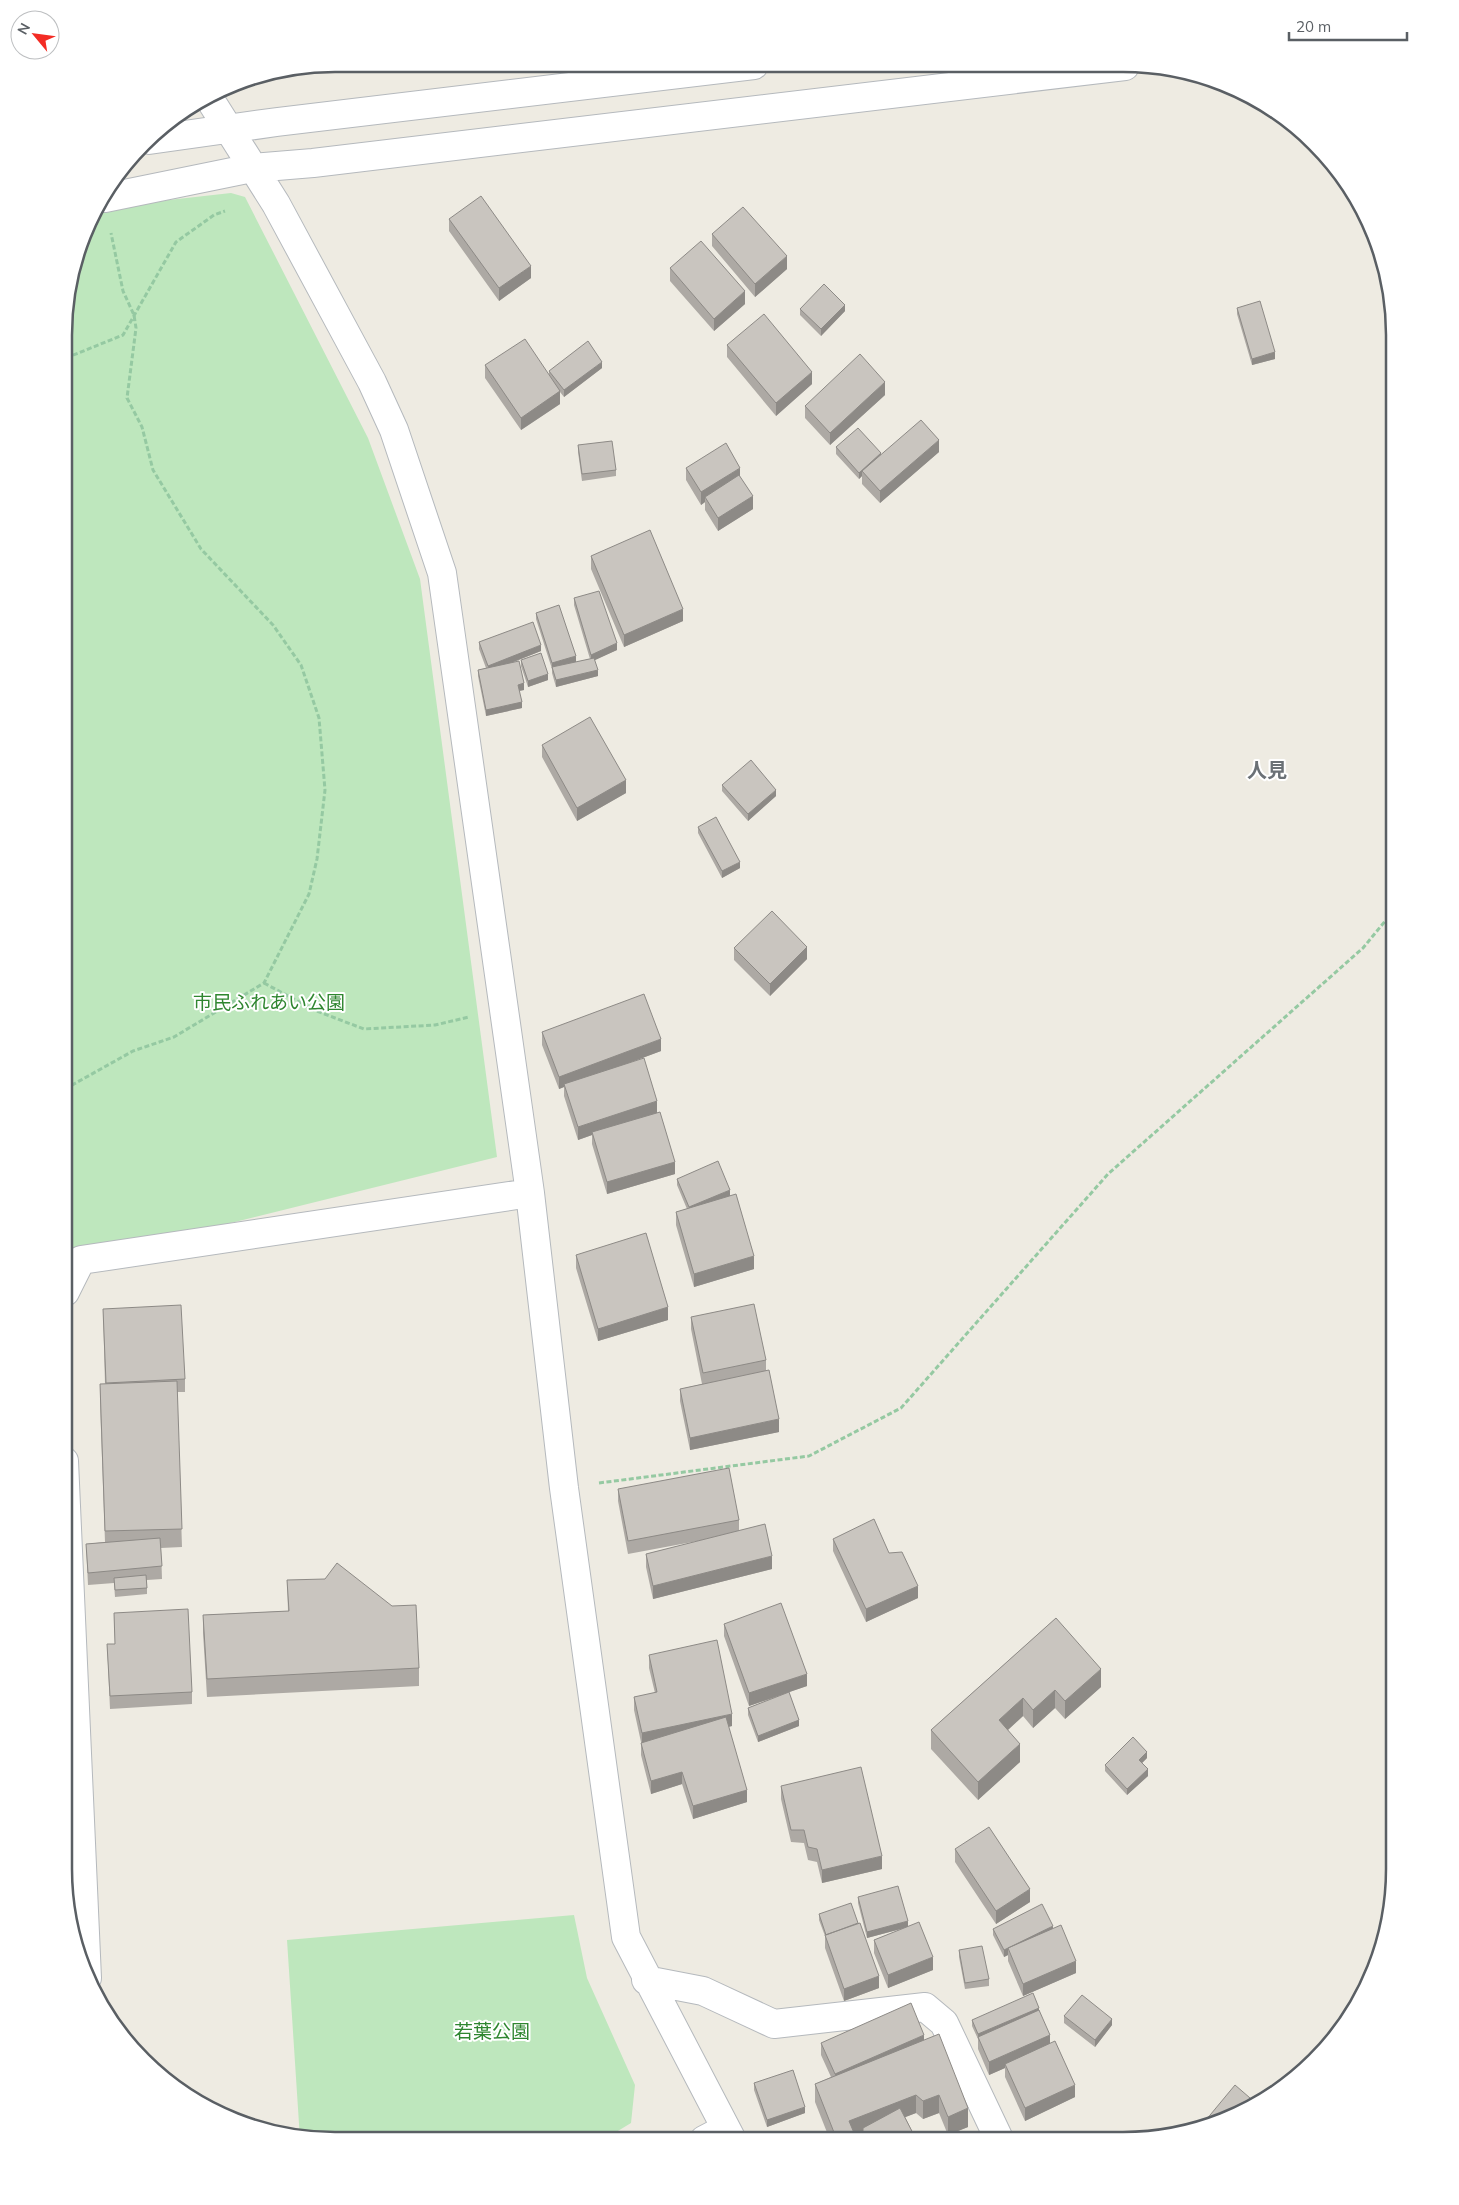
<svg xmlns="http://www.w3.org/2000/svg" width="1459" height="2205" font-family="Mulish,'Noto Sans JP',sans-serif">
<rect width="100%" height="100%" fill="#eeebe2"/>
<path fill="#bee7bd" d="M231,193L245,197L368,438L420,579L497,1157L65,1264L66,300L92,215L97,208Z
M574,1915L587,1978L635,2085L631,2123L603,2140L300,2139L287,1940Z"/>
<g fill="none" stroke-linecap="round" stroke-linejoin="round">
<g stroke="#b5b9bd" stroke-width="30">
<path id="minor" d="M209,98L276,204L372,382L394,430L442,573L530,1193L564,1488L626,1937L732,2140
M149,140L277,122L754,65
M105,198L252,168L313,163L1125,66
M65,1292L81,1260L530,1193
M64,1461L87,1978
M646,1980L703,1991L774,2024L925,2007L944,2023L1000,2141
M704,2140L725,2129"/>
</g>
<path stroke="#95c9a2" stroke-width="3" stroke-dasharray="5 2.5" stroke-linecap="butt" d="M66,358L123,335L176,242L214,215L225,211
M264,983L314,1010L364,1029L435,1025L469,1017
M65,1089L133,1051L174,1037L264,983L309,894L317,859L325,790L319,718L301,665L273,625L201,549L153,470L142,427L127,398L136,328L134,315L123,291L111,233
M599,1483L809,1456L901,1408L1108,1174L1363,948L1395,909"/>
<use href="#minor" stroke="#fff" stroke-width="28"/>
</g>
<path fill="#ada9a4" d="M449,219L531,278L499,301L449,231Z
M712,234L787,269L755,297L712,246Z
M670,268L745,304L714,331L670,281Z
M1237,308L1275,359L1252,365L1237,314Z
M800,309L845,311L821,336L800,315Z
M727,345L812,384L776,416L727,357Z
M485,365L549,375V371L602,368L564,397L560,392V404L521,430L485,378Z
M885,395L830,445L805,418V406Z
M578,445L616,470V476L582,481L578,452Z
M836,447L881,455L939,452L880,503L862,484V476L859,479L836,454Z
M686,468L740,478L753,509L718,531L705,510V502L701,505L686,480Z
M591,556L683,621L624,647L591,569Z
M574,598L617,650L594,660L598,676L556,687L552,673V669L536,619V613L576,662L590,659L574,605Z
M479,642L541,651L514,662L524,690L519,691L522,708L486,716L478,676V670L486,668L479,649Z
M521,660L548,680L528,687L521,666Z
M542,745L626,793L577,821L542,757Z
M722,785L776,796L748,821L722,791Z
M698,827L740,868L722,878L698,833Z
M734,948L807,959L770,996L734,960Z
M542,1032L661,1051L631,1062L657,1112L675,1174L607,1194L592,1144V1135L578,1140L564,1096V1087L559,1089L542,1045Z
M677,1179L730,1196L754,1269L694,1287L676,1225V1212L687,1209L677,1185Z
M576,1255L668,1320L598,1341L576,1268Z
M103,1309L185,1379V1392H177L182,1547L161,1548L162,1579L147,1580V1594L115,1597L114,1583L88,1585L86,1544L105,1542L100,1402V1384H105Z
M691,1317L766,1360V1371L779,1432L690,1450L680,1401V1389L702,1384L691,1329Z
M618,1489L739,1520V1531L772,1569L653,1599L646,1567V1554L703,1540L628,1554L618,1501Z
M833,1539L889,1553L918,1598L866,1622L833,1551Z
M287,1580L392,1606L419,1668V1686L207,1697L203,1633V1615L288,1611Z
M114,1613L192,1692V1704L110,1709L107,1644H115Z
M1056,1618L1101,1687L1065,1719L1055,1708L1033,1728L1023,1716L1008,1730L1020,1762L978,1800L931,1749V1730Z
M724,1624L807,1686L789,1692L799,1726L758,1742L748,1715V1708L785,1694L749,1706L724,1636Z
M649,1655L732,1726L728,1727L747,1802L693,1819L682,1784L651,1794L641,1755V1742L634,1710V1697L655,1693L649,1668Z
M1147,1758L1142,1763L1148,1776L1127,1795L1105,1771V1765Z
M781,1786L882,1869L822,1883L817,1862L808,1860L804,1843L791,1842L781,1799Z
M955,1849L1030,1902L996,1924L955,1862Z
M858,1897L908,1927L933,1970L888,1988L874,1953V1940L905,1928L867,1938L858,1903Z
M819,1914L879,1988L844,2001L825,1948V1936L819,1920Z
M1053,1928L1076,1973L1023,1996L1008,1961V1955L1004,1957L993,1935V1929Z
M959,1950L989,1979V1986L965,1989L959,1957Z
M1039,2010L1050,2043L1075,2097L1025,2121L1005,2077V2068L989,2075L978,2049V2039L972,2026V2020Z
M1064,2016L1112,2025L1095,2047L1064,2023Z
M924,2040L968,2127L948,2135L939,2113L923,2119L916,2113L905,2117L917,2141H863V2134L856,2137L857,2140H830L815,2102V2084L831,2077L821,2055V2043Z
M754,2083L805,2113L767,2127L754,2090Z"/>
<path fill="#8d8a86" d="M787,256V269L755,297V284Z
M531,266V278L499,301V288Z
M745,291V304L714,331V319Z
M845,305V311L821,336V329Z
M1275,352V359L1252,365V359Z
M602,362V368L564,397V390Z
M812,372V384L776,416V403Z
M885,382V395L830,445V433Z
M560,391V404L521,430V418Z
M939,440V452L880,503V491Z
M881,453V459L862,471V476L859,479V473Z
M740,468V481L705,497V502L701,505V492Z
M753,496V509L718,531V518Z
M683,609V621L624,647V635Z
M617,643V650L591,662V655Z
M541,645V651L488,672V666Z
M576,656V662L552,667V670V663Z
M598,670V676L556,687V680Z
M548,674V680L528,687V681Z
M524,683V690L518,691V685Z
M522,702V708L486,716V710Z
M626,780V793L577,821V808Z
M776,790V796L748,821V814Z
M740,862V868L722,878V871Z
M807,947V959L770,996V984Z
M661,1039V1051L565,1087L564,1084V1087L559,1089V1077Z
M657,1101V1114L592,1132V1135L578,1140V1127Z
M675,1162V1174L607,1194V1182Z
M730,1190V1196L689,1214V1207Z
M754,1256V1269L694,1287V1274Z
M668,1307V1320L598,1341V1329Z
M779,1419V1432L690,1450V1438Z
M772,1556V1569L653,1599V1586Z
M918,1586V1598L866,1622V1609Z
M1101,1669V1687L1065,1719V1701Z
M807,1674V1686L749,1706V1693Z
M1055,1690V1708L1033,1728V1710Z
M1023,1698V1716L999,1738V1720Z
M732,1714V1726L642,1746V1733Z
M799,1720V1726L758,1742V1736Z
M1020,1744V1762L978,1800V1782Z
M1147,1752V1758L1139,1766V1760Z
M1148,1769V1776L1127,1795V1789Z
M682,1772V1784L651,1794V1781Z
M747,1790V1802L693,1819V1806Z
M882,1856V1869L822,1883V1870Z
M1030,1889V1902L996,1924V1911Z
M908,1921V1927L867,1938V1932Z
M1053,1926V1932L1008,1948Z
M1008,1948V1955L1004,1957V1950Z
M933,1957V1970L888,1988V1975Z
M1076,1961V1973L1023,1996V1984Z
M879,1976V1988L844,2001V1989Z
M1039,2008V2014L978,2038V2034Z
M1112,2019V2025L1095,2047V2040Z
M924,2035V2047L835,2087V2074Z
M1050,2035V2048L1005,2064V2068L989,2075V2062Z
M1075,2085V2097L1025,2121V2108Z
M916,2095V2113L849,2139V2121Z
M939,2095V2113L923,2119V2101Z
M805,2107V2113L767,2127V2120Z
M968,2108V2127L948,2135V2117Z"/>
<path fill="#c9c5bf" stroke="#8d8a86" d="M481,196L531,266L499,288L449,219Z
M743,207L787,256L755,284L712,234Z
M701,241L745,291L714,319L670,268Z
M824,284L845,305L821,329L800,309Z
M1260,301L1275,352L1252,359L1237,308Z
M764,314L812,372L776,403L727,345Z
M525,339L560,391L521,418L485,365Z
M588,341L602,362L564,390L549,371Z
M860,354L885,382L830,433L805,406Z
M921,420L939,440L880,491L862,471Z
M858,428L881,453L859,473L836,447Z
M612,441L616,470L582,474L578,445Z
M726,443L740,468L701,492L686,468Z
M739,475L753,496L718,518L705,497Z
M650,530L683,609L624,635L591,556Z
M599,591L617,643L591,655L574,598Z
M559,605L576,656L552,663L536,613Z
M533,622L541,645L488,666L479,642Z
M541,653L548,674L528,681L521,660Z
M594,658L598,670L556,680L552,667Z
M519,661L524,683L518,685L522,702L486,710L478,670Z
M590,717L626,780L577,808L542,745Z
M751,760L776,790L748,814L722,785Z
M716,817L740,862L722,871L698,827Z
M772,911L807,947L770,984L734,948Z
M644,994L661,1039L559,1077L542,1032Z
M644,1058L657,1101L578,1127L564,1084Z
M660,1112L675,1162L607,1182L592,1132Z
M718,1161L730,1190L689,1207L677,1179Z
M736,1194L754,1256L694,1274L676,1212Z
M646,1233L668,1307L598,1329L576,1255Z
M754,1304L766,1360L703,1373L691,1317Z
M181,1305L185,1379L106,1383L103,1309Z
M769,1370L779,1419L690,1438L680,1389Z
M177,1381L182,1529L105,1531L100,1384Z
M729,1468L739,1520L628,1541L618,1489Z
M874,1519L889,1553L902,1552L918,1586L866,1609L833,1539Z
M765,1524L772,1556L653,1586L646,1554Z
M160,1538L162,1566L88,1573L86,1544Z
M337,1563L392,1606L416,1605L419,1668L207,1679L203,1615L289,1611L287,1580L325,1579Z
M146,1575L147,1588L115,1590L114,1578Z
M781,1603L807,1674L749,1693L724,1624Z
M188,1609L192,1692L110,1696L107,1644H115L114,1613Z
M1056,1618L1101,1669L1065,1701L1055,1690L1033,1710L1023,1698L999,1720L1020,1744L978,1782L931,1730Z
M717,1640L732,1714L642,1733L634,1697L657,1692L649,1655Z
M789,1692L799,1720L758,1736L748,1708Z
M726,1717L747,1790L693,1806L682,1772L651,1781L641,1743Z
M1133,1737L1147,1752L1139,1760L1148,1769L1127,1789L1105,1765Z
M861,1767L882,1856L822,1870L817,1849L808,1847L804,1830H791L781,1786Z
M989,1827L1030,1889L996,1911L955,1849Z
M898,1886L908,1921L867,1932L858,1897Z
M851,1903L858,1923L826,1935L819,1914Z
M1042,1904L1053,1926L1004,1950L993,1929Z
M919,1922L933,1957L888,1975L874,1940Z
M860,1923L879,1976L844,1989L825,1935Z
M1061,1925L1076,1961L1023,1984L1008,1948Z
M982,1946L989,1979L965,1983L959,1950Z
M1033,1993L1039,2008L978,2034L972,2020Z
M1082,1995L1112,2019L1095,2040L1064,2016Z
M911,2003L924,2035L835,2074L821,2043Z
M1039,2010L1050,2035L989,2062L978,2037Z
M939,2034L968,2108L948,2117L939,2095L923,2101L916,2095L849,2121L857,2140H837L815,2084Z
M1055,2041L1075,2085L1025,2108L1005,2064Z
M793,2070L805,2107L767,2120L754,2083Z
M1235,2085L1257,2104L1228,2120L1201,2126Z
M900,2108L917,2141H863V2128Z"/>
<g text-anchor="middle" stroke-width="4" stroke-linejoin="round" paint-order="stroke">
<g font-size="19" fill="#2f8630" stroke="#fff">
<text x="269" y="1009">市民ふれあい公園</text>
<text x="492" y="2038">若葉公園</text>
</g>
<g font-size="20" font-weight="bold" fill="#6b7176" stroke="#fff">
<text x="1267" y="777">人見</text>
</g>
</g>
<path d="M0 0H1459V2205H0ZM335 72H1123A263 263 0 0 1 1386 335V1869A263 263 0 0 1 1123 2132H335A263 263 0 0 1 72 1869V335A263 263 0 0 1 335 72Z" fill="#fff" fill-rule="evenodd"/>
<path fill="none" stroke="#5a5f64" stroke-width="2.5" d="M335 72H1123A263 263 0 0 1 1386 335V1869A263 263 0 0 1 1123 2132H335A263 263 0 0 1 72 1869V335A263 263 0 0 1 335 72Z"/>
<g transform="translate(35 35) rotate(299)"><circle r="24" fill="#ffffff" stroke="#bdbfc1"/>
<path d="M0-4L9 19L0 12L-9 19Z" fill="#f32c24"/>
<text y="-8" font-size="14" font-weight="bold" text-anchor="middle" fill="#5a5f64">N</text>
</g>
<path d="M1289 32v8h118v-8" fill="none" stroke="#5a5f64" stroke-width="2.5"/>
<text x="1296" y="32" font-size="15" fill="#5a5f64" stroke="#ffffff" stroke-width="4" paint-order="stroke">20 m</text>
</svg>
